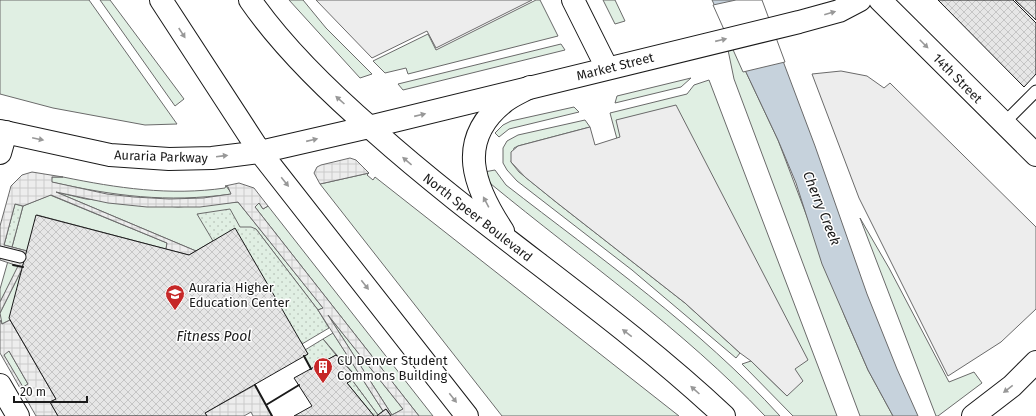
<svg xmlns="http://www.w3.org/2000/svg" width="1036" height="416" font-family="'Fira Sans',sans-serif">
<defs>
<pattern id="park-dots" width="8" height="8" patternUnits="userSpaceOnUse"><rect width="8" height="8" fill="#e0efe3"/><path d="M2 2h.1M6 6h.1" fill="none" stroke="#c0ccc2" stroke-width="1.8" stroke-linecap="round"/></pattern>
<pattern id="plaza-grid" width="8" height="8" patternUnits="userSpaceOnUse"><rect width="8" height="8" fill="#ededed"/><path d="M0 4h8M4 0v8" fill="none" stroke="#cbcbcb"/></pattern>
<pattern id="building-cross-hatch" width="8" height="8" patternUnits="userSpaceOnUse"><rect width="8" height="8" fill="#e6e6e6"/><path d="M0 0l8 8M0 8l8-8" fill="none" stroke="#c5c5c5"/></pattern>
</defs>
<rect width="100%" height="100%" fill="#fff"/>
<path fill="#e0efe3" stroke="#6a6a6a" d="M0,0H89L177,124L145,125L53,108L0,94Z
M100,0H110L184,99L175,106Z
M289,0H303L326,28L372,74L360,78Z
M536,0H540L558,36L408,74L406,68L385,73L373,61L428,34L436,50Z
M603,0H615L625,21L615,24Z
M722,21L778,140L845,317L868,370L893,416H860L734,79Z
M561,44L565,50L403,90L398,84Z
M691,78L681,87L615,103L617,96Z
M709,80L837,416H793L742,364L751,361L787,396L617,120L621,137L617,139L610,113L687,94L694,85Z
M574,107L579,112L509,129L499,137L495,133L503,125L511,121Z
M585,120L590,127L518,146L514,148L511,162L519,172L556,202L685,303L740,353L736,358L632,270L517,181L507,170L503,163V148L507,141L518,135Z
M495,170L506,185C600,258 700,328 780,416H765C684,330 582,259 491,184L484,172Z
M369,173L367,175L373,180L375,177L679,416H502L320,184Z
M52,177H63C117,188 170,196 225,188L226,186L232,194C166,203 115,196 51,182Z
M56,192L86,199L178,207L238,202L323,308L318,310L256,229L213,241L196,251Z
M50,195L167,243L166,249L37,215L27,251L12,247L23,206Z
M259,203L263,209L268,206L433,416H419L255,207Z
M860,218L889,268L949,382L974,372L982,383L938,416H936Z
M8,261L19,266L0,302V289Z
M22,269L10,320L2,324L0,313Z
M328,315L403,409L392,415Z
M333,333L383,411L378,415L352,380L356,377L323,339Z
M9,351L28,384L23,388L3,354Z"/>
<path fill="url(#park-dots)" stroke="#6a6a6a" d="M15,204L23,206L12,247L4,245Z
M230,209L240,227H251L256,229L318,310L329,328L302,344L213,241L197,214Z
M323,339L336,355L311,369L304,356L308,354L305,350Z
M352,380L378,415L374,416L347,383Z"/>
<path fill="#ededed" stroke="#6a6a6a" d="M316,0H532L436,48L427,31L372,58Z
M841,71L867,76L884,88L890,83L1036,227V309L1001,342L948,376L859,198L812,74Z
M676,105L808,360L795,369L803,381L787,396L751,361L740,353L685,303L556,202L525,177L511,162V152L518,146L590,127L595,145L620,137L616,120Z"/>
<path fill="url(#plaza-grid)" stroke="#6a6a6a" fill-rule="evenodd" d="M350,158L356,160L369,173L320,184L314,173L317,167L321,165Z
M32,172L63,177H52V182L107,194L134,197L169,199L203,198L231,194L228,187L225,186L239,183L254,188L268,206L263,209L259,203L255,207L419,416H391L386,409L383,411L318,310L323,308L238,202L200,207H147L108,203L56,192L196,251L189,255L166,249L167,243L51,195L23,206L15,204L4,245L27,251L22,269L0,313V302L18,266L0,260V226L11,186L22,175ZM328,315L403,409L392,415Z
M0,320L2,324L10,320L56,399L50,402L58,416H36L0,353ZM9,351L28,384L23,387L4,355Z
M255,385L272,416H253L251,412L244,416H207L205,413Z"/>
<path fill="#c6d2dc" stroke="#6a6a6a" d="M712,0H760L815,146L867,294L897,369L918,416H893L868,370L822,264L796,183L778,140Z"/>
<path fill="#fff" stroke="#6a6a6a" d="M736,0H762L785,62L743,72L713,5Z"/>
<path fill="url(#building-cross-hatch)" stroke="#1a1a1a" d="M938,0H1013L1036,23V74L1024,87Z
M1015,0H1036V20Z
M36,215L189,255L235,228L308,354L205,413L207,416H58L50,402L56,399L9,318Z
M336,355L357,377L347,383L374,416H294L312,406L294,378Z
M386,409L391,416H377L378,415Z"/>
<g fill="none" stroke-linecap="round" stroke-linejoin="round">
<g stroke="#1a1a1a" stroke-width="13">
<path id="service" d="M1004,123L1036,91
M0,252L20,257"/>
</g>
<g stroke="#1a1a1a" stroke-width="24">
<path id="minor" d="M573,0L607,68
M0,153L6,132
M0,385L18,416"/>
</g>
<g stroke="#1a1a1a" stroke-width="24">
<path id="tertiary" d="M973,416L1012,386L1036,362"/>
</g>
<g stroke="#1a1a1a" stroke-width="24">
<path id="secondary" d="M880,0L1036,155
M369,127L799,22L839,11L860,0"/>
</g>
<g stroke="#1a1a1a" stroke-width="24">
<path id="primary" d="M161,0L260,152L467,416
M250,0C284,49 329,92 374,131C486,231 614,313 724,416
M0,131L110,155L169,159L212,158L260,152L369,127
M503,231C474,187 455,141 504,102C511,96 521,92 530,87"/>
</g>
<use href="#service" stroke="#fff" stroke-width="11"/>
<use href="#minor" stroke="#fff" stroke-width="22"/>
<use href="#tertiary" stroke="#fff" stroke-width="22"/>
<use href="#secondary" stroke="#fff" stroke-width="22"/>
<use href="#primary" stroke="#fff" stroke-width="22"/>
<path stroke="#1a1a1a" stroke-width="2" d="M13,265L23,267
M304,356L311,369
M255,385L266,405L299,385
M266,405L272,416"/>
</g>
<defs><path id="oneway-solid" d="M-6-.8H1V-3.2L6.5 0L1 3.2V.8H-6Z"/></defs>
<g fill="#989898">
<use href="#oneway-solid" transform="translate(830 13) rotate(-16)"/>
<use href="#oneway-solid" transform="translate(182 33) rotate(57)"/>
<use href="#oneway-solid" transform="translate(721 40) rotate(-13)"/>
<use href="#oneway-solid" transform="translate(924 44) rotate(45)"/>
<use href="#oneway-solid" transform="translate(340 100) rotate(-138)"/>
<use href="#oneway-solid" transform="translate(420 115) rotate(-13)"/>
<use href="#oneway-solid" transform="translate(38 139) rotate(12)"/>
<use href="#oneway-solid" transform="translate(312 140) rotate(-13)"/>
<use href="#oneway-solid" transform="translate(222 156) rotate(-7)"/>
<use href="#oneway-solid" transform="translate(407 161) rotate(-140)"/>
<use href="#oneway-solid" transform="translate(285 182) rotate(51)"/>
<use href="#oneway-solid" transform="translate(486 202) rotate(-118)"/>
<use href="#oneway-solid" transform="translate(365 285) rotate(52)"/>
<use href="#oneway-solid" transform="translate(627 333) rotate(-143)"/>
<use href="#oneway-solid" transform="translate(1008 389) rotate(142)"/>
<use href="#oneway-solid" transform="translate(695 390) rotate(-138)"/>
<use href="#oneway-solid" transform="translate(453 398) rotate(52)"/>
</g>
<defs>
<g id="university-pin" transform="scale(1)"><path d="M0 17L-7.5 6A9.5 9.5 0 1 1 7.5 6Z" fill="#c62828" stroke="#fff"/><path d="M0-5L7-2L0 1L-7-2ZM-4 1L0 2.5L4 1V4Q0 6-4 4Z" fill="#fff"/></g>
<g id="building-pin" transform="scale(1)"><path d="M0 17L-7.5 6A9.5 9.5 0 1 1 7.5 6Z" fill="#c62828" stroke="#fff"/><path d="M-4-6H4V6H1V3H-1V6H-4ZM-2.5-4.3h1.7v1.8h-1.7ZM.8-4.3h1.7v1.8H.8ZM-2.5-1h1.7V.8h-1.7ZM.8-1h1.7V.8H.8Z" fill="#fff"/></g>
</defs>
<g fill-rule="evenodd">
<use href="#university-pin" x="175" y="294"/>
<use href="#building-pin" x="323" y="367"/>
</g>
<g text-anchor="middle" stroke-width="3" stroke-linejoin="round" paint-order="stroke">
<g font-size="13" fill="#1a1a1a" stroke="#fff">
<text transform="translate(615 66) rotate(-14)" y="5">Market Street</text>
<text transform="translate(958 78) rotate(45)" y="5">14th Street</text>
<text transform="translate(161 156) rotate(2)" y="5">Auraria Parkway</text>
<text transform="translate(478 217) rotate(38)" y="5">North Speer Boulevard</text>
</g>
<g font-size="13" fill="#1a1a1a" stroke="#fff" text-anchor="start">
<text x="189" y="292">Auraria Higher<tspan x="189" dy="15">Education Center</tspan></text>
<text x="337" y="365">CU Denver Student<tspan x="337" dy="15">Commons Building</tspan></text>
</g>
<g font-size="14" font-style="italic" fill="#1a1a1a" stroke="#fff">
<text transform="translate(822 208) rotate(68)" y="5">Cherry Creek</text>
<text x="214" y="341">Fitness Pool</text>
</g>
</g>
<path d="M14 396v6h73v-6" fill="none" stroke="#1a1a1a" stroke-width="2"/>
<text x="20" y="396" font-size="12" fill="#1a1a1a" stroke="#ffffff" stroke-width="3" paint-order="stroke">20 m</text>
</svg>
